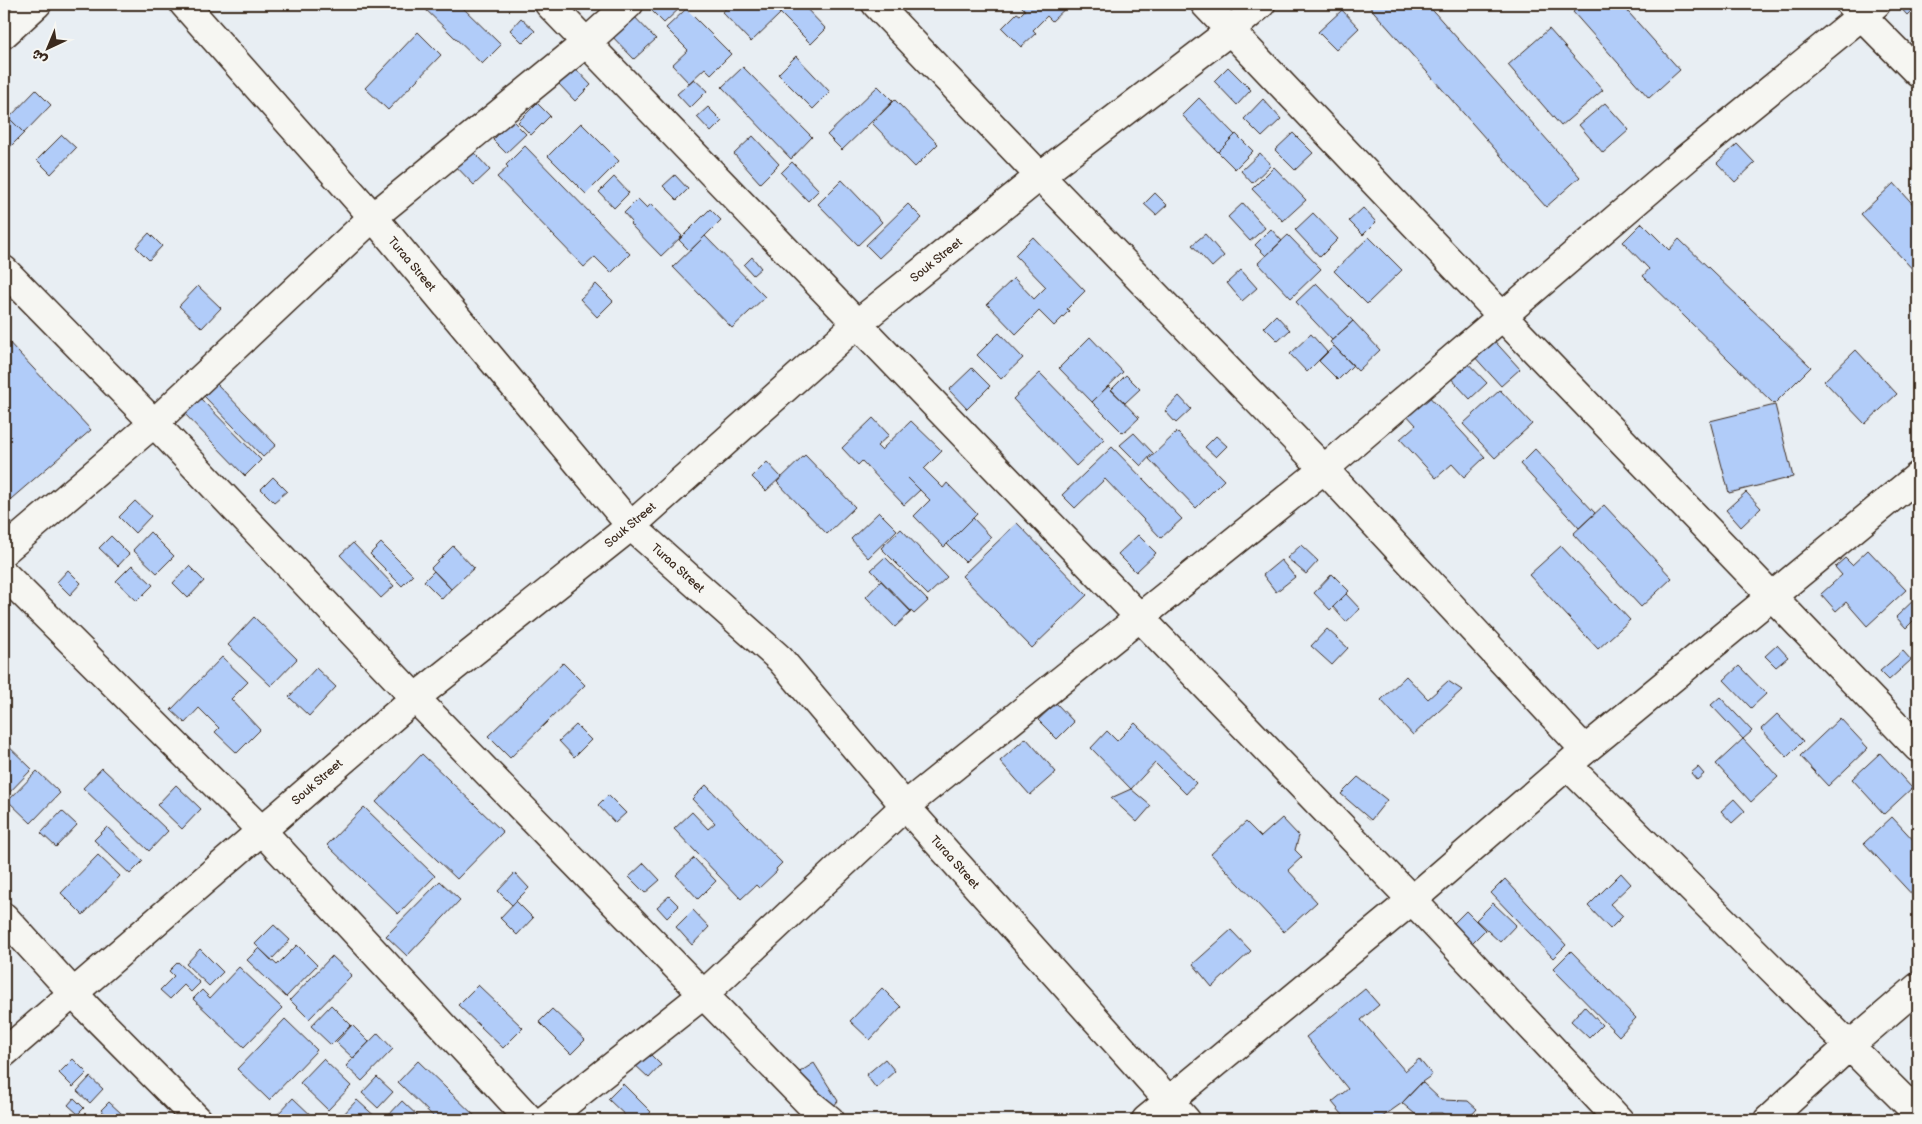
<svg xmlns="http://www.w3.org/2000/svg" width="1922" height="1124" font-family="'Balsamiq Sans','Playpen Sans Arabic',sans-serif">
<rect width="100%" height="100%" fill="#e8eef3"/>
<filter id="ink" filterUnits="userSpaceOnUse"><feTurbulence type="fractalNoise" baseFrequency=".02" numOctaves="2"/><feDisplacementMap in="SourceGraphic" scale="10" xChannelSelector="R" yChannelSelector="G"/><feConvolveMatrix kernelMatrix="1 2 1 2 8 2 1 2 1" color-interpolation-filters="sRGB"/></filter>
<g filter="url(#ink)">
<path fill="#b1ccf9" stroke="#3b2a1e" d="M420,4H459L501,45L482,64Z
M651,4H682L683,5L664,23L648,7Z
M731,4H771L780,14L751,42L722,12Z
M790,4H802L826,29L811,44L780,13Z
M1019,4H1070L1052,21L1047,16L1033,30L1036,33L1021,47L1002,28L1017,13L1020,15L1025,10Z
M1367,4H1427L1580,177L1546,207Z
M1582,4H1621L1680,70L1649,98L1573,12Z
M1897,4H1918L1907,15Z
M627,9L656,39L634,59L606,30Z
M686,9L731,54L711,74L705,68L689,83L672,65L688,50L666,28Z
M1342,10L1359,28L1336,50L1318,32Z
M521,18L535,31L523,43L510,30Z
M1549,29L1603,90L1561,126L1508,65Z
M418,32L441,55L388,110L365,88Z
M796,56L830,92L813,109L778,74Z
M574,67L591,85L575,101L558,83Z
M743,67L812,137L791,159L722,87Z
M1228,67L1251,90L1237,105L1214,81Z
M694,79L707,91L690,108L677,94Z
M878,86L893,101L842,150L827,135Z
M36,90L51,105L24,133L9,118Z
M1199,98L1235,135L1218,152L1182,115Z
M1263,99L1281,119L1262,137L1244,119Z
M895,100L938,144L915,167L872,123Z
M537,103L550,116L531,135L518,122Z
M1605,103L1629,130L1603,153L1579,125Z
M708,107L722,121L711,132L697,117Z
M4,113L24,133L4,153Z
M512,120L526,134L506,153L493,140Z
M581,123L619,161L586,194L548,156Z
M1293,133L1313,153L1295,170L1275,150Z
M1236,134L1253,151L1235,169L1218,152Z
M62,135L76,148L51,174L37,160Z
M753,136L779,164L760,183L734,154Z
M466,144L490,170L474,185L450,160Z
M1737,144L1755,163L1735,182L1717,163Z
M525,146L630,254L611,273L595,257L584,267L497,177L508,167L506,165Z
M1260,153L1271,165L1252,183L1241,171Z
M792,162L819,190L808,201L781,173Z
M1274,167L1306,200L1283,221L1252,189Z
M675,175L688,189L677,200L663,186Z
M614,177L629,193L614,208L599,192Z
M842,180L882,222L858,245L818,204Z
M1894,183L1918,210V275L1861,214Z
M1155,193L1167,205L1156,215L1144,204Z
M638,199L647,208L651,204L682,236L661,256L630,224L632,222L624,213Z
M1243,203L1265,228L1250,241L1228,217Z
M908,204L922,218L879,258L866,245Z
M1363,208L1376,222L1363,235L1349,221Z
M710,209L721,220L690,251L679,240Z
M1313,213L1338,239L1320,257L1295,230Z
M1642,223L1669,250L1679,239L1811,367L1774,404L1643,276L1649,269L1623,242Z
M1271,229L1282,241L1266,256L1255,245Z
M149,233L162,246L149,260L136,247Z
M1205,234L1224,256L1212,267L1192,245Z
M1288,235L1321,269L1291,298L1258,263Z
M705,236L765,297L732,328L673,267Z
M1033,237L1085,291L1067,309L1069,311L1054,326L1039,311L1016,334L987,304L1014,278L1034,299L1046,287L1015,255Z
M1369,237L1402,270L1367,304L1334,271Z
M752,257L761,268L753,275L744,265Z
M1241,270L1257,288L1242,301L1227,283Z
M1316,283L1353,321L1332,340L1296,302Z
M596,284L613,301L597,317L580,299Z
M198,286L221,308L202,328L179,306Z
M1276,315L1290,330L1278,341L1264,327Z
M1353,321L1380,350L1358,371L1330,342Z
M999,333L1023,358L1001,379L977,355Z
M1311,334L1327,352L1307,372L1290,354Z
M1490,336L1520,369L1501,386L1472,354Z
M4,337L91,430L4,505Z
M1090,337L1123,372L1092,402L1059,368Z
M1334,346L1353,365L1338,380L1319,361Z
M1856,350L1897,394L1865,424L1824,381Z
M1463,358L1487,383L1470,399L1446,373Z
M972,368L990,386L967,409L949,390Z
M1040,373L1104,439L1076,466L1013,399Z
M1126,375L1140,389L1125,403L1111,390Z
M217,384L276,445L263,457L204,396Z
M1108,386L1139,418L1123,433L1092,402Z
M1500,390L1532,424L1495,458L1463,424Z
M1425,392L1485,457L1464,477L1452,464L1436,478L1400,439L1416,425L1404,412Z
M197,395L261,460L245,476L181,410Z
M1179,396L1191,409L1176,423L1165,411Z
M1775,405L1793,477L1729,493L1710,421Z
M873,418L889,435L877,446L881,450L911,421L942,451L924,469L943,488L947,483L977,514L944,547L914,516L930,500L908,478L920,490L904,505L862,461L858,465L842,448Z
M1177,432L1224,480L1196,508L1149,459Z
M1134,433L1153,453L1141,466L1120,445Z
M1216,436L1227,446L1216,457L1205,447Z
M1112,447L1182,519L1161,538L1105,479L1075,508L1062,495Z
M1535,449L1595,513L1579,528L1520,464Z
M805,455L855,507L827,534L777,482Z
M767,462L781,477L766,491L752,477Z
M273,477L287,491L274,502L261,489Z
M1746,492L1761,508L1741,527L1726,510Z
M135,501L151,516L135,533L119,517Z
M1604,505L1672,578L1641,607L1573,534Z
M879,512L897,530L868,558L851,539Z
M973,518L991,537L965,562L947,544Z
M1017,523L1087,595L1032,648L962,576Z
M901,529L947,577L928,595L881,548Z
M150,532L174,556L157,573L133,550Z
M1138,535L1156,553L1136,572L1118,554Z
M111,536L129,554L118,566L99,548Z
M353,543L394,586L381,598L340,555Z
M381,543L413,575L402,586L370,554Z
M1301,545L1318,561L1306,574L1287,558Z
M453,546L474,568L451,589L431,568Z
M1561,546L1630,620L1598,649L1529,575Z
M1868,550L1906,590L1867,626L1846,602L1836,611L1821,594L1842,575L1835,567L1845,558L1852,565Z
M885,557L928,601L914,614L871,570Z
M1281,560L1295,577L1276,592L1263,575Z
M132,565L153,585L137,601L116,581Z
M189,566L204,581L188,598L173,583Z
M68,570L81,583L70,595L57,582Z
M434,571L451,589L442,599L424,581Z
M1332,574L1349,591L1330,610L1314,593Z
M881,581L911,612L895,627L866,597Z
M1346,594L1360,609L1346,622L1333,607Z
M1918,596V616L1906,628L1896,617Z
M254,617L297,659L271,686L228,645Z
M1327,629L1348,648L1332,665L1311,646Z
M1777,645L1788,657L1776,667L1765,656Z
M1903,651L1911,660L1889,680L1880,671Z
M222,657L248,682L231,699L260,730L237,753L215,732L219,728L199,708L185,723L171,710Z
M563,663L585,685L510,758L488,736Z
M1739,666L1766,694L1751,708L1724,680Z
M316,668L336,687L309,716L289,697Z
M4,676L11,682L4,690Z
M1406,676L1428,699L1448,681L1462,690L1413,735L1381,700Z
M1720,697L1752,731L1743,739L1711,705Z
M1056,703L1074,722L1057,739L1038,720Z
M1777,714L1803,741L1787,757L1761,729Z
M1840,718L1868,748L1828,786L1800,756Z
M1135,723L1196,783L1186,794L1155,763L1131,789L1091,748L1107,731L1117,741Z
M576,725L591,740L574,757L559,741Z
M1026,738L1056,772L1030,795L1000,761Z
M1743,739L1778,777L1751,802L1716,764Z
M4,742L32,769L5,797L4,795Z
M1880,753L1912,788L1884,814L1852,779Z
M422,754L503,832L457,879L376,802Z
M1698,767L1704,774L1697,780L1691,773Z
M102,768L168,831L149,851L83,788Z
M37,771L60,793L31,823L8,801Z
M1358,777L1387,800L1371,820L1341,794Z
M176,785L201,809L182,829L157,805Z
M706,785L782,863L776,869L777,871L759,888L756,885L741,899L674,829L692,812L708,829L715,823L692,799Z
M1131,789L1151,806L1137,822L1111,798Z
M608,795L626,813L615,823L598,805Z
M1734,799L1745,811L1732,823L1721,811Z
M364,807L435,876L398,914L327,845Z
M62,811L77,825L56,847L41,833Z
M1892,817L1918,845L1917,900L1864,843Z
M1282,818L1299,836L1295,850L1302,857L1288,870L1317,902L1284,932L1211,854L1246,822L1261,837Z
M107,827L143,861L130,874L94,840Z
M98,855L120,876L83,915L61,893Z
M694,858L716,881L698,899L676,875Z
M644,863L660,880L645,893L629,877Z
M515,873L529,888L512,905L498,891Z
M1621,873L1631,884L1610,904L1623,916L1610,929L1588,906Z
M1505,879L1566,945L1553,958L1491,893Z
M440,881L460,900L407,956L386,936Z
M669,896L679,906L667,918L657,907Z
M516,901L533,918L517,935L500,918Z
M1493,903L1516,925L1500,942L1476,920Z
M693,910L709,927L692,945L676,927Z
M1466,911L1485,930L1468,947L1449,928Z
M274,925L290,940L271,960L255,944Z
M1231,930L1251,951L1212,987L1193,964Z
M297,945L317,965L286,997L247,960L259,948L277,965Z
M200,949L223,972L209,986L186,964Z
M1571,951L1636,1018L1619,1036L1553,969Z
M332,956L352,975L309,1019L290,1000Z
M178,962L200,983L191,992L184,985L170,999L160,990L174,976L169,971Z
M239,967L282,1008L244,1047L193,999L202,990L210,998Z
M478,985L523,1028L503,1048L458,1005Z
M882,988L901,1007L870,1040L850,1021Z
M1365,989L1379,1005L1361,1020L1405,1071L1419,1059L1432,1075L1422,1082L1402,1103L1378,1120H1347L1332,1102L1348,1089L1306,1037Z
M331,1005L351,1025L331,1045L311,1026Z
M1584,1006L1602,1025L1589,1038L1571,1021Z
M552,1009L585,1040L571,1054L539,1022Z
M285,1019L317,1050L269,1100L237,1069Z
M352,1025L369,1042L353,1058L336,1042Z
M378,1033L393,1049L362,1081L346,1066Z
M646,1050L661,1065L649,1078L633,1063Z
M73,1059L87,1073L73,1087L59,1073Z
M323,1059L351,1086L328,1110L300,1083Z
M885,1059L895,1071L876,1088L866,1075Z
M418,1061L479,1120H437L398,1082Z
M814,1063L838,1101L826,1115L787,1080Z
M90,1077L103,1089L90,1103L77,1091Z
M377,1077L393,1092L378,1108L362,1093Z
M1422,1082L1441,1100L1468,1101L1477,1109L1467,1120H1450L1442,1113H1431L1422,1120L1402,1103Z
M623,1084L651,1112L643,1120H630L608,1099Z
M74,1098L84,1108L78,1114L68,1105Z
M293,1098L316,1120H283L277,1115Z
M357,1100L379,1120H344L341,1117Z
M402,1101L422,1120H386L385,1119Z
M109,1102L122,1114L116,1120H112L101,1110Z"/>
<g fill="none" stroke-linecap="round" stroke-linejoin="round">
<g stroke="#3b2a1e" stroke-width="31">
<path id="street" d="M549,4L1412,900L1619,1120
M876,4L1040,176L1324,469L1585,750
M1205,4L1502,316L1918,748
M1850,4L1918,73
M4,34L37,4
M4,270L154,423L415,698L810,1104L830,1120
M4,551L154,423L373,217L587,42L629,4
M4,574L261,830L530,1120
M1568,766L1918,1114
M4,917L87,1008L198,1120
M4,1053L415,698L631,526L858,323L1040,176L1231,30L1261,4
M545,1120L704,994L905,806L1324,469L1688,157L1876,4
M1768,1120L1849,1046L1918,987"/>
</g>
<g stroke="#3b2a1e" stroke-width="31">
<path id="secondary" d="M1146,1120L1412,900L1585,750L1918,476"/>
</g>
<g stroke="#3b2a1e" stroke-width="31">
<path id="primary" d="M184,4L373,217L631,526L780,659L905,806L1186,1120"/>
</g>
<use href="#street" stroke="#f6f6f2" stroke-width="28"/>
<use href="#secondary" stroke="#f6f6f2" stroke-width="28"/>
<use href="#primary" stroke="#f6f6f2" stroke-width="28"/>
</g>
</g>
<g text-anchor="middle" stroke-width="4" stroke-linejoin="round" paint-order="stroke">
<g font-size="12" fill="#3b2a1e" stroke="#f6f6f2">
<text transform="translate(936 260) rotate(-39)" y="4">Souk Street</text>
<text transform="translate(412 264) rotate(50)" y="4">Turaa Street</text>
<text transform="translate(630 525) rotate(-40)" y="4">Souk Street</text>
<text transform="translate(678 568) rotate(42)" y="4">Turaa Street</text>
<text transform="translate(317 782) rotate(-41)" y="4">Souk Street</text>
<text transform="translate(955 862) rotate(48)" y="4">Turaa Street</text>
</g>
</g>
<rect width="1922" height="1124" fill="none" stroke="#f6f6f2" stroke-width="20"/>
<rect x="10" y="10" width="1902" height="1104" fill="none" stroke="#3b2a1e" stroke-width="2" filter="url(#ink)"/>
<g transform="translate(48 48) rotate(224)" stroke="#f6f6f2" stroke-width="4" paint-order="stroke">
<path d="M0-4L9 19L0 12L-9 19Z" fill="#3b2a1e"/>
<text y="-8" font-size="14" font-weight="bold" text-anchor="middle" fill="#3b2a1e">ش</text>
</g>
</svg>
